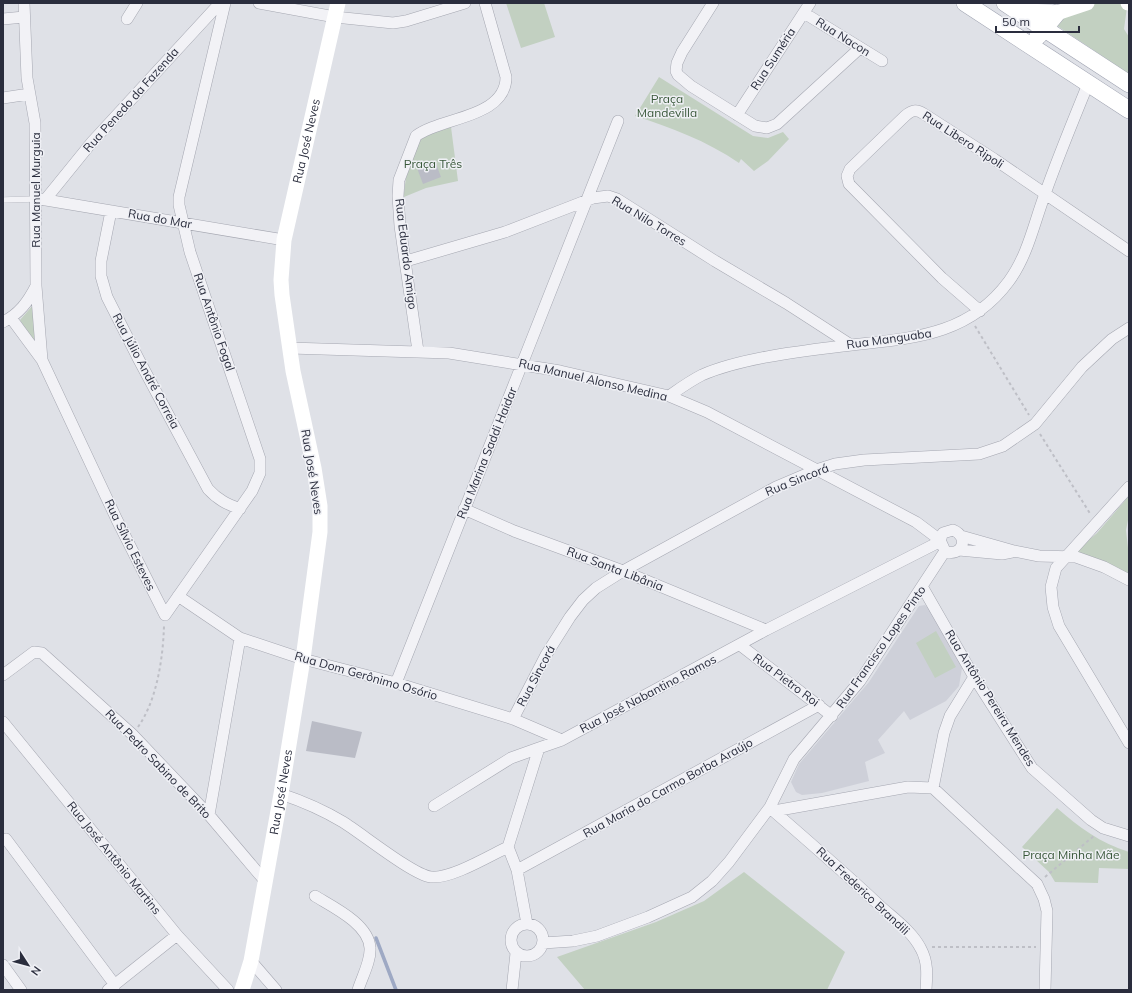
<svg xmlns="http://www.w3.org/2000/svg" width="1132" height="993" font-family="Mulish,sans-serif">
<rect width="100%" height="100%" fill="#dfe1e7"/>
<path fill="#ced0d9" d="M925,605L932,612L962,668L959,686L946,701L910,720L904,711L878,740L885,753L865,762L869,781L822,793L802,795L796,792L791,782L799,764L869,682L919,606Z"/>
<path fill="#c2d0c1" d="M506,3H544L555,37L521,48Z
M1094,3H1122L1127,7L1124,29L1129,37V74L1050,21L1077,12Z
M659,77L753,136L768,138L783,132L789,139L768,161L754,171L741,159L739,163C707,141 670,127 635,116Z
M451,127L458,181L426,188L404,197C404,185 410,153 417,143C424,133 440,131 451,127Z
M33,305L35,345L20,320Z
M1129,496V515L1126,530L1129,557V575L1073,554L1097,533Z
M936,631L956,667L935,678L916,643Z
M1057,808C1079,827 1100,843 1129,852V869L1099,868L1098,883L1055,882L1049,872L1022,847Z
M744,872L845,952L827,990H585L557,957L656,922L704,901Z"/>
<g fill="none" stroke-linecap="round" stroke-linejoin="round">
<path stroke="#9ea9c4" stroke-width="3.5" d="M376,938L396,990"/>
</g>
<path fill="#babcc6" d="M435,161L441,177L423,184L417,168Z
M312,721L362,732L355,758L306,751Z"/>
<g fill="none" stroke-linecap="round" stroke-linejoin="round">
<g stroke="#a5a7b1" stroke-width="6">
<path id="lane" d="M3,200L35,199"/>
</g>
<g stroke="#a5a7b1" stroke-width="12">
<path id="street" d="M24,3L27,78L35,123L36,286L42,360
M259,3L335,17L393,23L406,21L465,3
M713,3L682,52L677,63L676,71L678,75L691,86L755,126L767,128L777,124L860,48
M804,13L882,61
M3,19L24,17
M127,19L137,3
M3,98L29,94
M737,115L810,3
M40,199L284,240
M45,200L92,142L220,3
M111,211L101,261V276L107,297L139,360L208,489C218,500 227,504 240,509
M406,261L505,232L593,198L608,196L617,199L715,261L786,303L851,345
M980,311L942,278L849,184L847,176L850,169L905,116C912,110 916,109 924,114L994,159L1129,251
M11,318L42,360L117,520L165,615L252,491L260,473V459L190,252L179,205V197L225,3
M3,322C19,314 28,302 36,286
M290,348L449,353L560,371L669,396L707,412L916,522L940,540L945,551C962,558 970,537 953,530L943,533L940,540
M418,351L400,226L398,196L399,180L416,136C441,117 506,118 506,77L485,3
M669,396C679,389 690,381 702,375C739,359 794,352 835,347C901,338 965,341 1009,281C1028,255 1034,223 1045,194C1058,157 1073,121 1088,84
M1129,487L1056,568L1051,587L1053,607L1059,626L1129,743
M464,509L514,531L623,571L766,630
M961,536L1014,551L1039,556L1076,557L1104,567L1129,580
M959,550L1002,554L1012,552
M923,588L974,677L1032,768L1091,820L1103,828L1129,836
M178,596L240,638L303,659L396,683L513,719L562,740
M740,645L832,716
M3,675L34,652L42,653L132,734L209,815L265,881
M396,683L618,121
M513,719L546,655L570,617L583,600L596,588L623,571L776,487L816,470L835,464L864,460L979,454L1003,446L1035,424L1082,367L1112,339L1129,328
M3,722L177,935L228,990
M933,788L944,733L950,716L974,677
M281,794C302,801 323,810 343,822C361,833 413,875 431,877C451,879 489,856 508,847
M434,806L511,758L539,748
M770,808C807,840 844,872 879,905C893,918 912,931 921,949C928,962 927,975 926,990
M774,811L908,787L933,788L1037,884L1044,899L1047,911L1045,990
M209,815L240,638
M6,839L115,985
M517,870L819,705
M315,896C333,907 369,924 370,948C371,961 362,977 358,990
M511 940a16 16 0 1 1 32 0a16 16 0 1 1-32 0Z
M527,924L517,870L508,847L539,748L562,740L766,630L939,542
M543,943L573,941L597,936L648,917L692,897L712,881L729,862L770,807L794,759L860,681L945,551
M251,961L276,990
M3,965L21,990
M108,990L177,935
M512,990L516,953"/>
</g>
<g stroke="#a0a4b2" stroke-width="18">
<path id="primary" d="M965,3L1129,110
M1005,3L1129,84
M1038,36L1057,13"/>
</g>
<path stroke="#bebfc6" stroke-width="2" stroke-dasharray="3 3" stroke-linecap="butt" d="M975,326L1029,415
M1040,434L1091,515
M138,727C157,700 163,658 164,626
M1045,877L1095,835
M932,947H1036"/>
<use href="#lane" stroke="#f2f2f6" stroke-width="5.5"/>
<use href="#street" stroke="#f2f2f6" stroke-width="11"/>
<g stroke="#fff" stroke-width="15">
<path d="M1128,3H1129"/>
<path d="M1017,10L1057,13L1087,3"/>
<path id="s1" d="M242,990L251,961L281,794L303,659L320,532V506L314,468L293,371L282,295L281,280L284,240L338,3"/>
</g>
<use href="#primary" stroke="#fff" stroke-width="17"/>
</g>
<g text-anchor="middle" stroke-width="3" stroke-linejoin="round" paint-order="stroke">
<g font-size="12" fill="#2a2d3d" stroke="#eff0f5">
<text transform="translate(843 37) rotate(32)" y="4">Rua Nacon</text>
<text transform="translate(773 59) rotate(-57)" y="4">Rua Suméria</text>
<text transform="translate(131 100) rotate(-48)" y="4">Rua Penedo da Fazenda</text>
<text transform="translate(963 140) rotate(33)" y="4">Rua Libero Ripoli</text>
<text dy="4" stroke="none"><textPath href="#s1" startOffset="862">Rua José Neves</textPath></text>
<text transform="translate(36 190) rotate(-90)" y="4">Rua Manuel Murguia</text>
<text transform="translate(160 219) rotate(10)" y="4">Rua do Mar</text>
<text transform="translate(649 221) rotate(31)" y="4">Rua Nilo Torres</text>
<text transform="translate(406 254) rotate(83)" y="4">Rua Eduardo Amigo</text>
<text transform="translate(214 322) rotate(71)" y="4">Rua Antônio Fogal</text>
<text transform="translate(889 339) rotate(-8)" y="4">Rua Manguaba</text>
<text transform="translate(146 371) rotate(62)" y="4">Rua Júlio André Correia</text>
<text transform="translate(593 380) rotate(13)" y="4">Rua Manuel Alonso Medina</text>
<text transform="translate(487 453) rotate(-68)" y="4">Rua Marina Saddi Haidar</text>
<text transform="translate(312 472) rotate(81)" y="4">Rua José Neves</text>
<text transform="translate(797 480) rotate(-22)" y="4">Rua Sincorá</text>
<text transform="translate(130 545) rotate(64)" y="4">Rua Sílvio Esteves</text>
<text transform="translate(615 569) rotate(21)" y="4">Rua Santa Libânia</text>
<text transform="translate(881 647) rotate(-55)" y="4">Rua Francisco Lopes Pinto</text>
<text transform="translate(366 676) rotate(16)" y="4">Rua Dom Gerônimo Osório</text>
<text transform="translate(536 676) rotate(-62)" y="4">Rua Sincorá</text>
<text transform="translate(786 680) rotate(37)" y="4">Rua Pietro Roi</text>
<text transform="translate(648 694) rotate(-28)" y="4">Rua José Nabantino Ramos</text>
<text transform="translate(990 698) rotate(58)" y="4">Rua Antônio Pereira Mendes</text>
<text transform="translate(158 764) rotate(46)" y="4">Rua Pedro Sabino de Brito</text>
<text transform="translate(668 788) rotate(-29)" y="4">Rua Maria do Carmo Borba Araújo</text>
<text dy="4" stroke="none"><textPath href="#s1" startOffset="202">Rua José Neves</textPath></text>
<text transform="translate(114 858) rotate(51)" y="4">Rua José Antônio Martins</text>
<text transform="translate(863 891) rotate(43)" y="4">Rua Frederico Brandili</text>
</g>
<g font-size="12" fill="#385739" stroke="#eff0f5">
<text x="667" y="103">Praça<tspan x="667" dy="14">Mandevilla</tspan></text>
<text x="433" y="168">Praça Três</text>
<text x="1071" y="859">Praça Minha Mãe</text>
</g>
</g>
<rect width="1132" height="993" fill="none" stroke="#2a2d3d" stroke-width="8"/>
<g transform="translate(28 965) rotate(126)" stroke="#eff0f5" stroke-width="3" paint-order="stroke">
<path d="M0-3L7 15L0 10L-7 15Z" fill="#2a2d3d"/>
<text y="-6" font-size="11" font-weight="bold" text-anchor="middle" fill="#2a2d3d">N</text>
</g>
<path d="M996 26v6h83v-6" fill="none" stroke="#2a2d3d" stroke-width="2"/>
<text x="1002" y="26" font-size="12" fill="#2a2d3d" stroke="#eff0f5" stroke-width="3" paint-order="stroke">50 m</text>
</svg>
